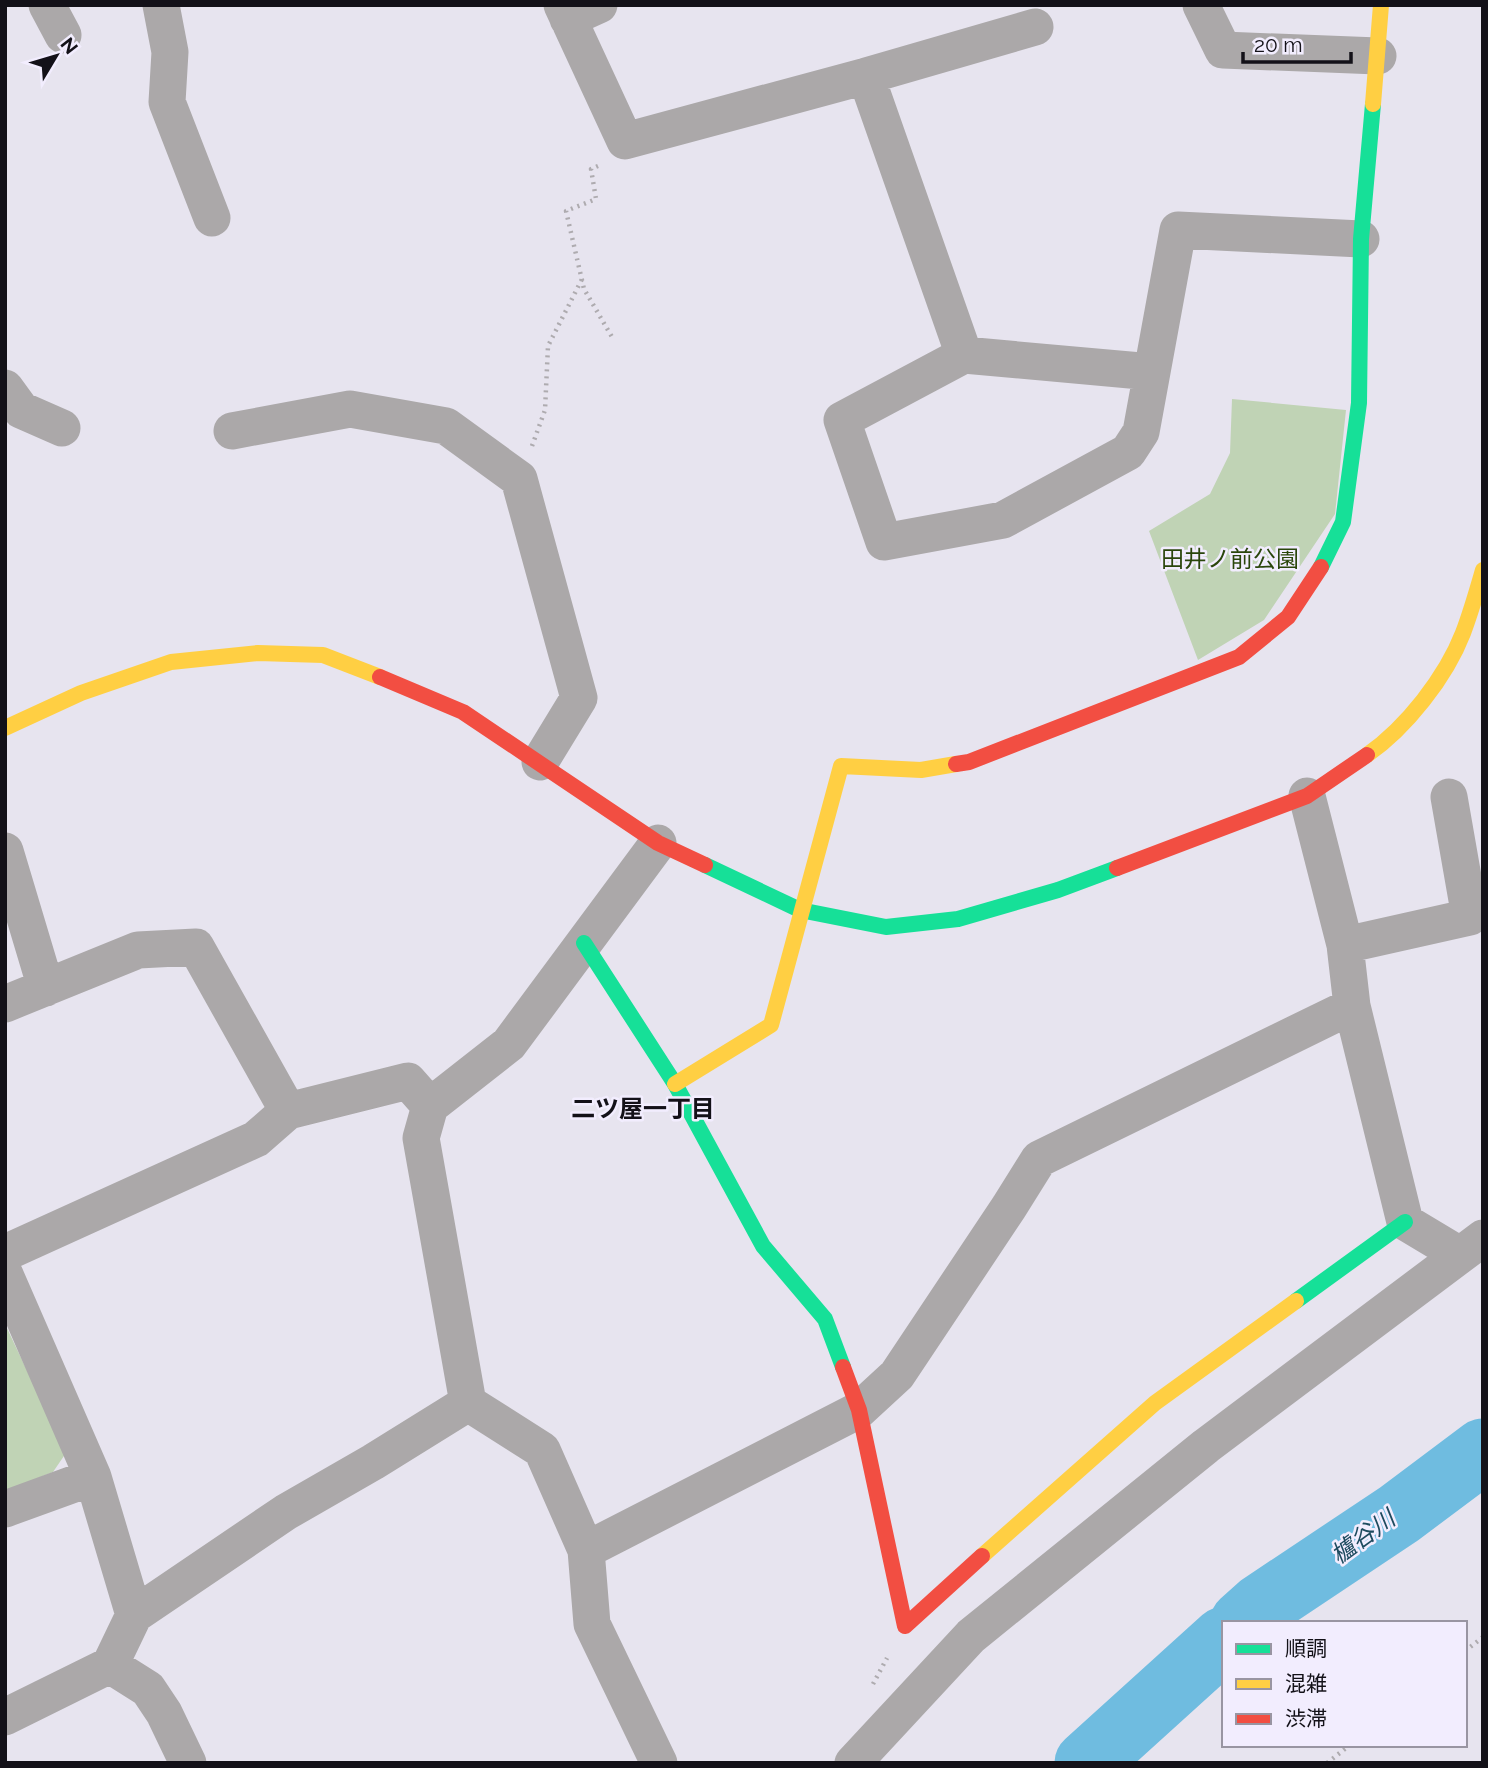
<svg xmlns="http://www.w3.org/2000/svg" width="1488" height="1768" font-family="Raleway,'Noto Sans JP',sans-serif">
<rect width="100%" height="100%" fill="#e7e4ef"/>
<path fill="#c0d3b5" d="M1232,399L1346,410L1335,514L1264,620L1198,660L1149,531L1210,494L1230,453Z
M5,1324L66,1453L53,1472L5,1491Z"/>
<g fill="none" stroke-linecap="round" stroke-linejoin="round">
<path stroke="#6fbce0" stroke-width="65" d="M1242,1623L1261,1606L1399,1514L1483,1451
M1087,1763L1224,1639"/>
<path stroke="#aeabaf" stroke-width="4.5" stroke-dasharray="2 5" stroke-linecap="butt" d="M598,166L591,169L596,199L566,211L584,289L612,337
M532,446L545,410L548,346L582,279
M1465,1651L1483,1637
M873,1684L887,1658
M1327,1763L1350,1745"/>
<path stroke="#aba8a9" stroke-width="37" d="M47,5L63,35
M161,5L170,52L167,102L212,218
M562,5L625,141L866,76L964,355L1152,372L1178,230L1361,239
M1201,5L1223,50L1378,56
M568,19L599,5
M866,76L1035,27
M964,355L842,420L884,542L1003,520L1128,452L1141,432L1152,372
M5,388L21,410L62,428
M232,431L350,409L446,426L519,479L579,698L540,762
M1307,796L1345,945L1352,1006L1405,1222L1460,1255
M658,843L509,1044L430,1106L421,1138L468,1403L542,1450L586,1550L592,1624L659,1763
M5,851L46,988
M1345,945L1470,917L1449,797
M5,1004L138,950L196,947L288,1111L256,1139L5,1253
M288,1111L408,1081L430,1106
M5,1275L93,1477L5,1509
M93,1477L134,1615
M586,1550L859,1410L897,1375L1009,1207L1039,1159L1352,1006
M110,1665L148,1689L164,1713L188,1763
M5,1717L110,1665L134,1615L286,1512L373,1462L468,1403
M853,1763L971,1636L1206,1446L1483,1238"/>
<path stroke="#16e098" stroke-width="16" d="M1321,567L1343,522L1359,403L1361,239L1373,104
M705,865L800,910L886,927L958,919L1058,890L1117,868
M584,943L675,1084L763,1246L825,1319L843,1367
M1296,1301L1405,1222"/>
<path stroke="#ffcf43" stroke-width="16" d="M1373,104L1381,5
M5,728L81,693L171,662L258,653L323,655L380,677
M1367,755C1406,728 1446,677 1463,633C1471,612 1477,591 1483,570
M675,1084L771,1025L841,766L921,770L956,764
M982,1556L1155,1403L1296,1301"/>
<path stroke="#f24e42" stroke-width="16" d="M380,677L463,712L658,843L705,865
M956,764L969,762L1239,657L1288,617L1321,567
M1117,868L1307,796L1367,755
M843,1367L859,1410L905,1626L982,1556"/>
</g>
<g text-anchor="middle" stroke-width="5" stroke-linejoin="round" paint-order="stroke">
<g font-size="23" fill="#2a460b" stroke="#f2edfe">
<text x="1230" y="567">田井ノ前公園</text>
</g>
<g font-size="24" font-weight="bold" fill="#131118" stroke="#f2edfe">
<text x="643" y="1117">二ツ屋一丁目</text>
</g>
<g font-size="24" font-style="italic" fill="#1e4b5f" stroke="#f2edfe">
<text transform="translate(1363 1537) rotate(-36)" y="8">櫨谷川</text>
</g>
</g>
<rect width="1488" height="1768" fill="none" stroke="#131118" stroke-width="14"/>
<rect x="1222" y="1621" width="245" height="126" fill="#f2edfe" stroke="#9995a2" stroke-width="2"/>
<rect x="1236" y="1644" width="35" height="10" fill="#16e098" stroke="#9995a2" stroke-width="2"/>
<text x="1285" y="1656" font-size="21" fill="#131118">順調</text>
<rect x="1236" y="1679" width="35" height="10" fill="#ffcf43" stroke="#9995a2" stroke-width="2"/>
<text x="1285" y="1691" font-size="21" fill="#131118">混雑</text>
<rect x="1236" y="1714" width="35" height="10" fill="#f24e42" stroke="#9995a2" stroke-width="2"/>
<text x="1285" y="1726" font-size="21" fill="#131118">渋滞</text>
<g transform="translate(56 56) rotate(52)" stroke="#f2edfe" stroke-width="5" paint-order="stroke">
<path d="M0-5L12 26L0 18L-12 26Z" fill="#131118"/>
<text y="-10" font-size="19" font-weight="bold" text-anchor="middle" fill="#131118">N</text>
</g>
<path d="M1243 52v10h108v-10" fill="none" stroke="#131118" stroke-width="3.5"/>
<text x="1254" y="52" font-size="21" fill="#131118" stroke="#f2edfe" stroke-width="5" paint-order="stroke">20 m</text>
</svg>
